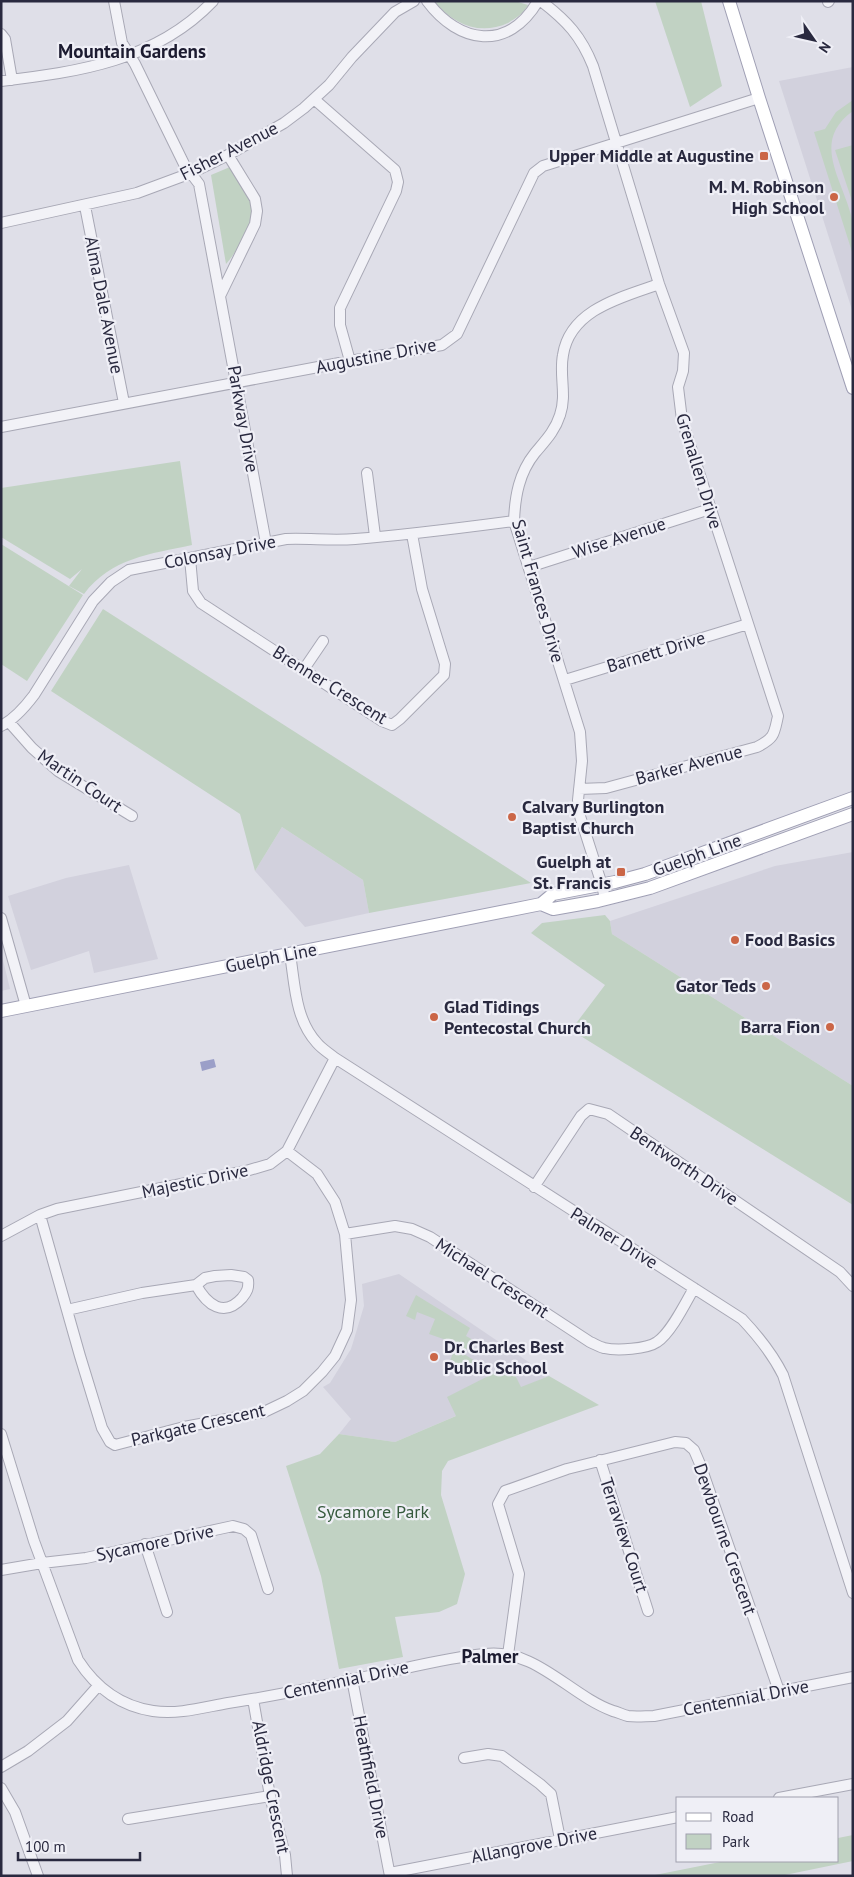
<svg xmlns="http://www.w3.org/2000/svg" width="854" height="1877" font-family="'PT Sans',sans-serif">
<rect width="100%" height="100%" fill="#dfdfe8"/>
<path fill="#d2d1dd" d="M853,67V313L779,81Z
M282,827L363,880L369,913L305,927L255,871Z
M853,852V1086L612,934L610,921L775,866Z
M129,865L158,959L94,973L89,951L31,970L8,896L66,878Z
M1,952L10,989L1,991Z
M399,1274L549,1376L395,1442L339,1434L351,1419L323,1387L330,1383L351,1349L364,1306L362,1284Z"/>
<path fill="#c1d2c3" d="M438,1H515L528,5C524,13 516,18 508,23C479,36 454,24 434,2Z
M655,1H701L722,86L690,107Z
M853,100V111C808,143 846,183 853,224C854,234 853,245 853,255L814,132L825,129L836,112Z
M853,145V204L835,150Z
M230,167C236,177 250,193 252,204C256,217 236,254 226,264L211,175Z
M180,461L192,545C150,554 111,558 84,594L69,586L82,569L70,579L1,537V488Z
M1,544L83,595L27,681L1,664Z
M103,609L531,883L369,913L363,880L282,827L255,871L240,814L51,691Z
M605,915L610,921L612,934L853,1086V1205L571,1030L605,985L531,933L542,923Z
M416,1295L470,1328L466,1336L473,1340L461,1357L464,1354L483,1366L481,1369L471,1374L450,1361L453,1353L449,1351L452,1342L429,1334L435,1319L417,1312L415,1320L406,1316Z
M510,1365L521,1387L549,1376L599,1405L448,1461L442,1471L441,1495L465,1574L457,1604L439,1612L395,1617L403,1657L339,1669L321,1576L286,1466L320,1454L339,1434L395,1442L456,1416L447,1397Z
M853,1835V1861L780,1876H650L725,1861H838V1838Z"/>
<path fill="#9b9fc8" d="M214,1059L216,1067L202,1071L200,1062Z"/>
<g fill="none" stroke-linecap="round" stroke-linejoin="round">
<g stroke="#a8a8b5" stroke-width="12">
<path id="minor" d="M114,1L122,43L135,64L184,164L199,184L266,543
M427,1C459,44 508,52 538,1
M541,1C567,21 581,36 593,66L659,284L684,353L683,371L678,387L682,420L778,716C774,734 775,738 757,747L606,788L579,789
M828,2L829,1
M1,34L5,39L12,80
M1,81C78,72 156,61 213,1
M314,99L395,170L398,182L396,191L340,308V325L350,361
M85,206L124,403
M1,223L137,193L191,173L228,155L284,123L304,108L329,85L352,57L395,12L414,1
M220,296L255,224L257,211L255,199L228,155
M1,427L350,361L442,345L457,334L534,173L543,166L759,98
M367,473L375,536
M190,558L193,591L201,603L382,721L392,725L400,719L444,675L445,664L422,589L412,534
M529,567L710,509
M304,669L323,641
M565,680L748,624
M9,722L32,748L58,771L132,816
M1,726C15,719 25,707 34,695L93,601L111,582L129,570L286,539C309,538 332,541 355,539C408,535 461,528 514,521
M605,899L602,885L579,813L578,800L582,761L580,732L514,521C515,496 519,473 535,453C545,441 555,431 560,415C567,395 559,375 563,355C570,309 623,297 659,284
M1,918L26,1006
M290,954C295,985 295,1019 317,1043C322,1049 329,1053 335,1058L742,1319C759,1337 772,1353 783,1375L853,1593
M534,1187L581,1116L589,1109L608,1114L840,1272L853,1286
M40,1215L80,1356L102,1428L110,1442L115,1445L184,1427L264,1412L287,1401L303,1391L322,1372L335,1356L347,1330L351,1300L345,1234L335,1202L317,1174L287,1151
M345,1234L395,1226L412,1229L430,1237L590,1342C595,1344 599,1347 604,1348C617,1351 647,1349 657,1342C671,1333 686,1302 694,1288
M1,1236L40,1215L57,1209L246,1171L270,1164L287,1151L335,1058
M67,1310L142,1293L196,1285L205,1278L215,1276L231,1275L244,1277L248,1280C249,1288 247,1292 242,1298C224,1318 207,1305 196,1285
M1,1434L34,1541L78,1660C96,1688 120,1706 153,1711C178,1715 205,1707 228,1703C282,1695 335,1683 388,1672C420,1665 452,1657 485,1654C536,1648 569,1695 613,1711C618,1712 623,1715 628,1716C636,1717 646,1716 654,1716L853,1677
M600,1460L648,1611
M145,1544L167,1612
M1,1570L42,1563L86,1558L233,1526L244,1529L251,1535L268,1589
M508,1655L519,1574L498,1504L505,1491L567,1469L675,1442L686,1443L694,1450L700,1464L779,1691
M352,1679L390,1876
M253,1699L270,1796L285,1855L287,1876
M464,1758L488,1754L502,1756L540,1784L551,1794L560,1839
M1,1767L28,1751L67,1721L98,1686
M1,1788L15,1812L38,1876
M779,1798L853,1784
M128,1819L270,1796
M390,1873L678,1817"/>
</g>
<g stroke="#9f9fb4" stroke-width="14">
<path id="major" d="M729,1L759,98L853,388
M541,904L553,909L598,901L650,888L853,814
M1,1011L541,904L553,894L615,882L645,874L853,798"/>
</g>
<use href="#minor" stroke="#f2f2f7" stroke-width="10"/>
<use href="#major" stroke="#fff" stroke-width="12"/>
</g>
<g fill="#cb6647" stroke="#efeff6" stroke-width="2">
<rect x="759" y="151" width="10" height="10" rx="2.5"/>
<circle cx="834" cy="197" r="5"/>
<circle cx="512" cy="817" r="5"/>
<rect x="616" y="867" width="10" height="10" rx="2.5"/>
<circle cx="735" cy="940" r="5"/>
<circle cx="766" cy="986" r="5"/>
<circle cx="434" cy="1017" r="5"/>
<circle cx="830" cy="1027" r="5"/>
<circle cx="434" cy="1357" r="5"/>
</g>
<g text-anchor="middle" stroke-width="4.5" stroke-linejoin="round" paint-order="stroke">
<g font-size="18" fill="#29293f" stroke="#efeff6">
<text transform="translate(229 151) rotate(-27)" y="6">Fisher Avenue</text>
<text transform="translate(104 305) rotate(79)" y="6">Alma Dale Avenue</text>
<text transform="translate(376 356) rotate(-11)" y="6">Augustine Drive</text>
<text transform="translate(243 419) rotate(80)" y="6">Parkway Drive</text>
<text transform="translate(699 471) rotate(73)" y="6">Grenallen Drive</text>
<text transform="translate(619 538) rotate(-18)" y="6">Wise Avenue</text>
<text transform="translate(220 552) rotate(-11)" y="6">Colonsay Drive</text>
<text transform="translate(538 591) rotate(74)" y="6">Saint Frances Drive</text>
<text transform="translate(656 652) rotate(-17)" y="6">Barnett Drive</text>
<text transform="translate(330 685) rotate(32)" y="6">Brenner Crescent</text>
<text transform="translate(689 765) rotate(-15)" y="6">Barker Avenue</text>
<text transform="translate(80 781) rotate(34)" y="6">Martin Court</text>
<text transform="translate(697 855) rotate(-20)" y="6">Guelph Line</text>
<text transform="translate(271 958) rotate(-11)" y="6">Guelph Line</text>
<text transform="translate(684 1166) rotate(34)" y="6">Bentworth Drive</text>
<text transform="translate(195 1181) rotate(-12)" y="6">Majestic Drive</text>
<text transform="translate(614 1238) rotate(32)" y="6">Palmer Drive</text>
<text transform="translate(492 1278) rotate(33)" y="6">Michael Crescent</text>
<text transform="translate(198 1425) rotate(-13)" y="6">Parkgate Crescent</text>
<text transform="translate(624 1535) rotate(72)" y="6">Terraview Court</text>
<text transform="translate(725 1539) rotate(71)" y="6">Dewbourne Crescent</text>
<text transform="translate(155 1543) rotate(-12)" y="6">Sycamore Drive</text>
<text transform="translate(346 1680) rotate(-12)" y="6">Centennial Drive</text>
<text transform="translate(746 1698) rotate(-11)" y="6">Centennial Drive</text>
<text transform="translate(371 1777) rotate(79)" y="6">Heathfield Drive</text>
<text transform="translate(271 1787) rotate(79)" y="6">Aldridge Crescent</text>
<text transform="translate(534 1845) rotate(-11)" y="6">Allangrove Drive</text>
</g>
<g font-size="18" font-weight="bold" fill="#29293f" stroke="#efeff6" text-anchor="end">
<text x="754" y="162">Upper Middle at Augustine</text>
<text x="824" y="193">M. M. Robinson<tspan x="824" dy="21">High School</tspan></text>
<text x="522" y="813" text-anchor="start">Calvary Burlington<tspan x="522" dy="21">Baptist Church</tspan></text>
<text x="611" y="868">Guelph at<tspan x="611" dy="21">St. Francis</tspan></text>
<text x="745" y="946" text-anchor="start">Food Basics</text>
<text x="756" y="992">Gator Teds</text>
<text x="444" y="1013" text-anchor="start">Glad Tidings<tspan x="444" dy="21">Pentecostal Church</tspan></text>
<text x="820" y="1033">Barra Fion</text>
<text x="444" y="1353" text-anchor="start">Dr. Charles Best<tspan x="444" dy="21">Public School</tspan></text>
</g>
<g font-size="18" fill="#365a3d" stroke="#efeff6">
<text x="373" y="1518">Sycamore Park</text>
</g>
<g font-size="19" font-weight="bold" fill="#1c1b30" stroke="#efeff6">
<text x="132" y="58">Mountain Gardens</text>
<text x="490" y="1663">Palmer</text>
</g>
</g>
<rect width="854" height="1877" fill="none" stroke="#29293f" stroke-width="5"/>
<rect x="676" y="1797" width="162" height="65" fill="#efeff6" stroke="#a0a0ad"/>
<rect x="686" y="1813" width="25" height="8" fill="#ffffff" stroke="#a0a0ad"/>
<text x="722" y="1822" font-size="15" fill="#29293f">Road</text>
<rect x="686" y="1834" width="25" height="15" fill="#c1d2c3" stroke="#a0a0ad"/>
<text x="722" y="1847" font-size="15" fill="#29293f">Park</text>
<g transform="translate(814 40) rotate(124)" stroke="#efeff6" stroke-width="4" paint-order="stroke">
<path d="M0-4L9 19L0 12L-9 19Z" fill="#29293f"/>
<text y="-8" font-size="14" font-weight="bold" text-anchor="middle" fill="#29293f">N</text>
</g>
<path d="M18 1852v8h122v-8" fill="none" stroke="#29293f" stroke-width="2.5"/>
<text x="25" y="1852" font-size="15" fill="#29293f" stroke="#efeff6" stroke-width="4" paint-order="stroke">100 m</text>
</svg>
